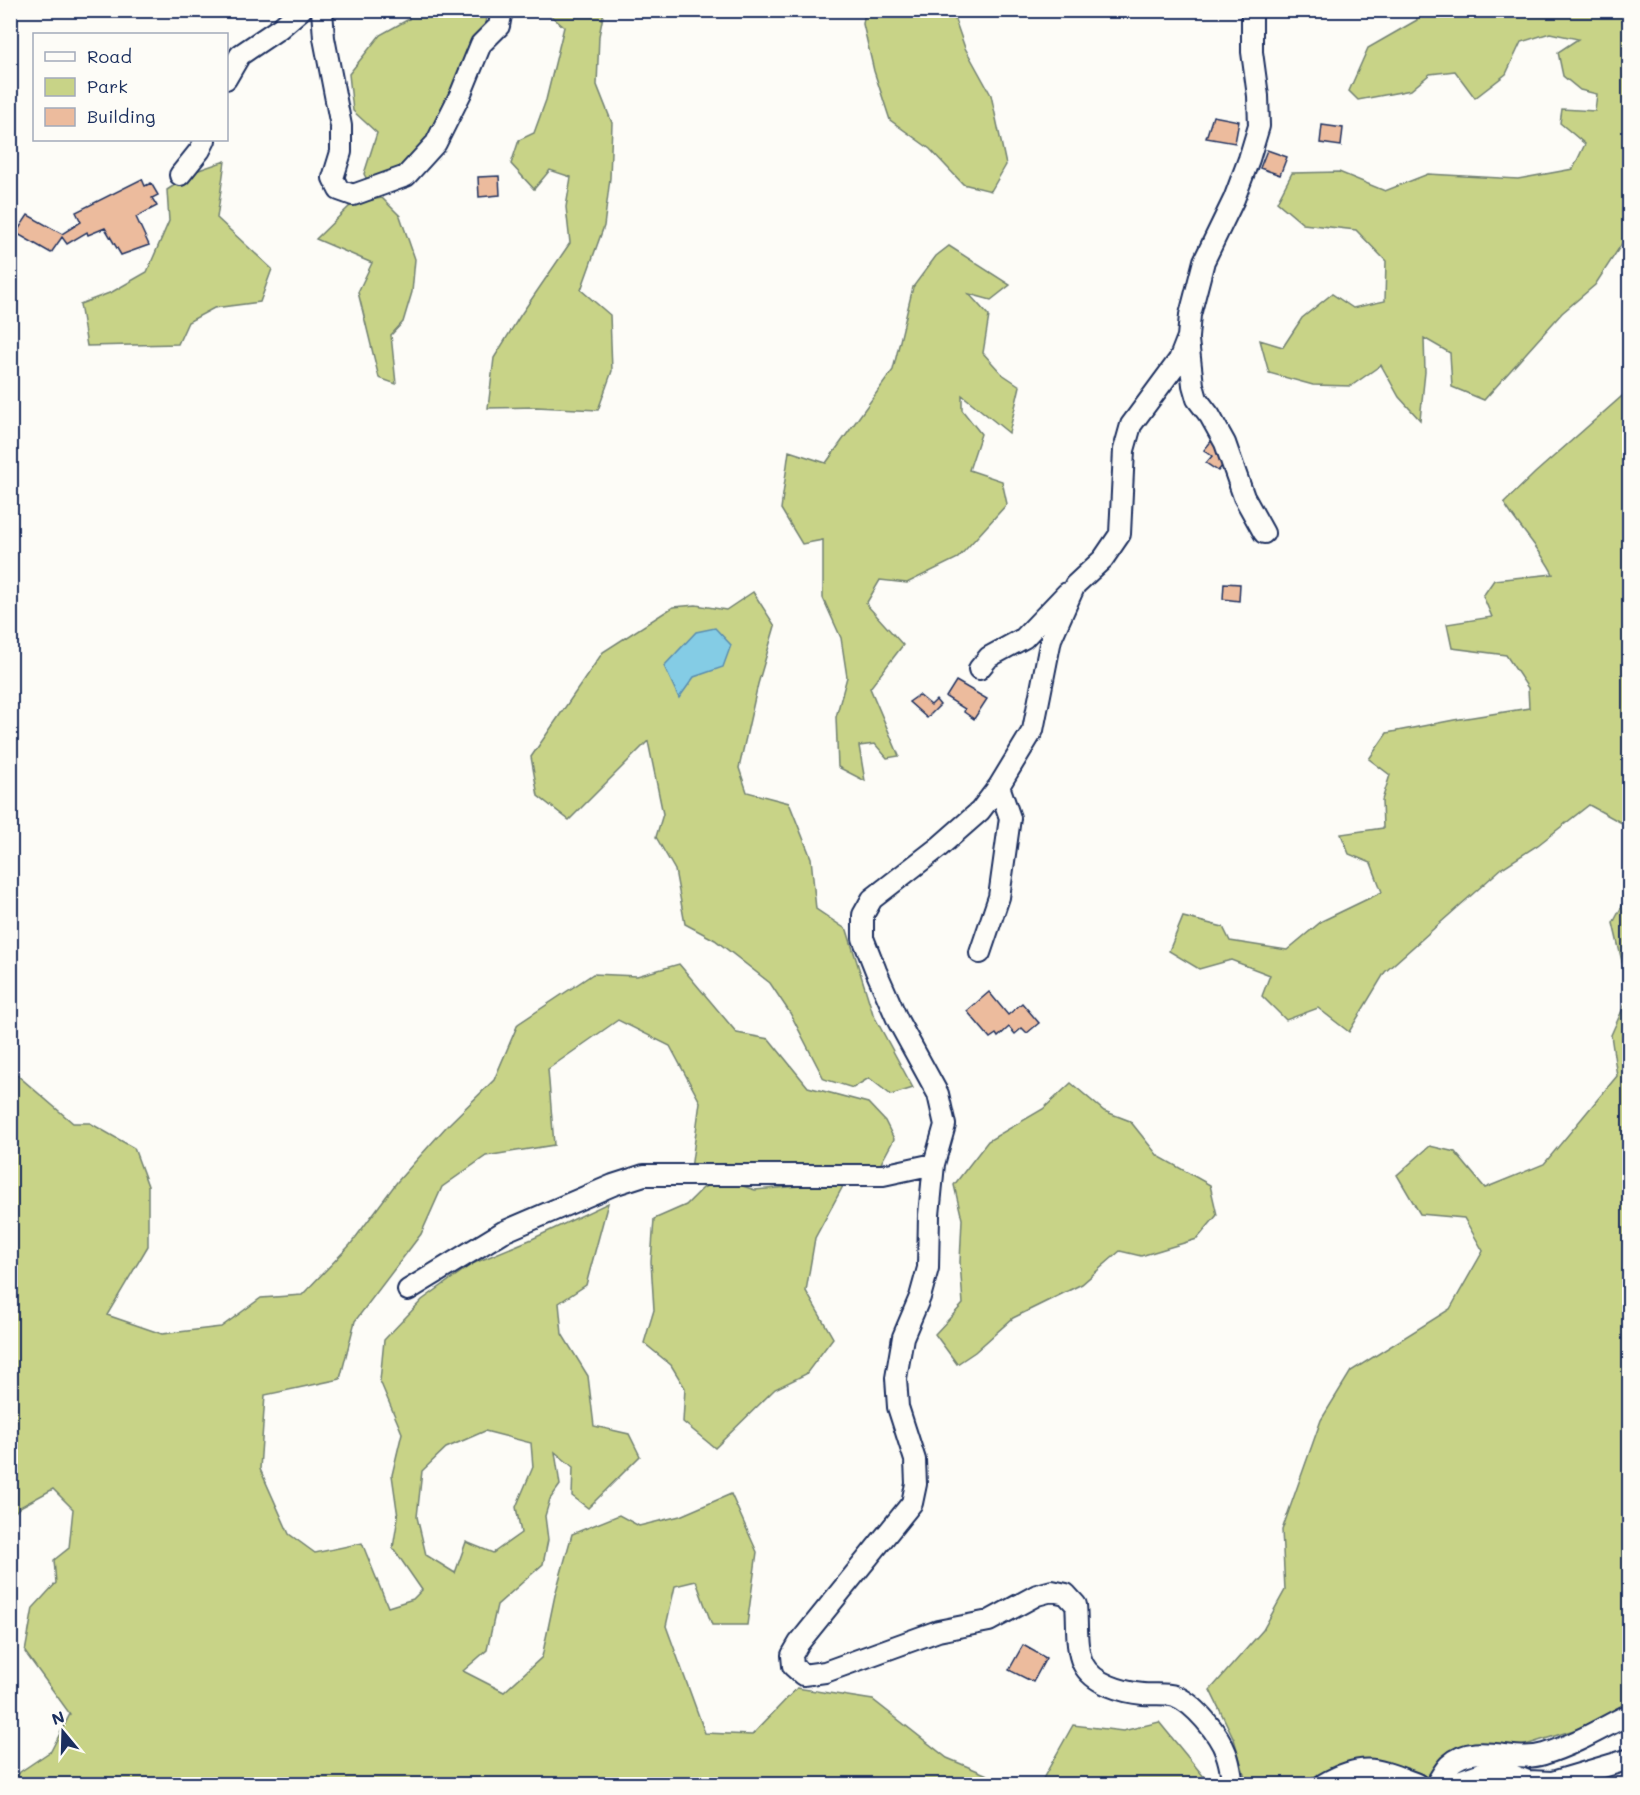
<svg xmlns="http://www.w3.org/2000/svg" width="1640" height="1795" font-family="Mali,sans-serif">
<rect width="100%" height="100%" fill="#fdfcf7"/>
<filter id="ink" filterUnits="userSpaceOnUse"><feTurbulence type="fractalNoise" baseFrequency=".0167" numOctaves="2"/><feDisplacementMap in="SourceGraphic" scale="12" xChannelSelector="R" yChannelSelector="G"/><feConvolveMatrix kernelMatrix="1 2 1 2 8 2 1 2 1" color-interpolation-filters="sRGB"/></filter>
<g filter="url(#ink)">
<path fill="#c8d387" stroke="#728172" stroke-width="1.5" fill-rule="evenodd" d="M408,11H487L486,27L466,57L439,117L403,177L372,189L364,174L377,133L353,111L349,74L380,35L409,19Z
M545,11H604L599,36L597,85L612,123L610,178L604,226L581,290L610,315L612,371L598,410L536,407L488,408L494,358L520,316L570,243L566,207L571,177L550,170L534,189L511,164L519,140L534,133L546,100L564,27Z
M865,11H952L965,48L991,95L1006,165L991,191L963,184L930,149L890,120L874,71L863,24Z
M1415,11H1630L1629,241L1625,239L1595,285L1562,313L1484,400L1452,387L1450,353L1424,338L1425,372L1420,420L1399,397L1381,365L1351,386L1313,385L1269,373L1260,340L1283,347L1302,318L1332,294L1353,308L1385,301L1386,261L1356,230L1303,224L1277,202L1292,173L1339,172L1385,191L1428,174L1518,179L1573,169L1585,144L1560,123L1562,109L1595,111L1597,94L1580,90L1563,76L1558,52L1578,39L1550,33L1521,42L1506,74L1475,98L1455,71L1430,74L1411,90L1358,100L1349,91L1368,48L1417,20Z
M225,161L217,218L272,269L260,302L214,308L188,322L178,344L87,346L80,304L112,292L147,272L169,221L167,190L196,171Z
M382,198L400,216L415,259L412,292L403,322L391,335L396,384L379,378L358,292L372,263L316,239L353,203Z
M949,246L1010,285L991,300L969,294L989,316L983,353L1002,374L1020,386L1009,433L962,395V410L981,434L969,470L1002,481L1007,504L958,558L907,583L880,580L866,604L903,645L870,688L899,756L887,758L875,744L859,746L865,781L838,767L836,717L847,677L841,638L823,598V540L802,544L781,509L789,451L826,463L893,370L913,287L936,256Z
M1629,390V827L1589,805L1538,845L1502,868L1385,972L1349,1032L1318,1008L1286,1020L1262,996L1270,975L1231,960L1199,969L1169,951L1183,917L1223,927L1230,941L1287,950L1322,921L1382,892L1371,863L1349,854L1341,834L1383,828L1382,800L1390,775L1369,759L1387,733L1454,720L1529,708L1528,688L1506,655L1452,648L1447,624L1492,617L1483,596L1494,580L1553,574C1540,548 1519,528 1504,503L1535,473Z
M753,592L775,626L758,684L739,768L747,792L789,803L811,858L816,909L847,930L873,1014L913,1088L891,1095L869,1078L853,1088L824,1079L790,1013L770,983L715,940L685,924L675,870L656,837L663,814L648,741L569,820L538,796L531,757L603,652L673,607L696,605L726,610Z
M1629,893V991L1613,923Z
M679,964L737,1033L769,1039L808,1087L868,1103L885,1121L894,1139L880,1165L858,1173L691,1169L700,1102L670,1046L618,1020L548,1069L554,1145L486,1156L442,1187L421,1234L355,1321L340,1379L265,1395L260,1469L289,1534L315,1553L362,1543L388,1607L413,1599L422,1590L393,1548L398,1517L392,1475L402,1433L380,1381L384,1340L422,1300L472,1264L532,1239L608,1203L586,1285L559,1303L562,1334L588,1376L594,1426L629,1434L640,1456L588,1508L572,1496L573,1467L555,1452L560,1485L550,1499L545,1516L548,1540L543,1564L497,1605L487,1650L463,1671L504,1692L542,1657L555,1595L572,1534L619,1515L639,1526L680,1516L731,1494L757,1552L747,1625H712L696,1581L675,1586L666,1626L705,1733L752,1735L797,1688L873,1700L947,1758L1009,1784H11L20,1772L51,1751L70,1714L25,1652L33,1608L56,1583L54,1560L69,1548L73,1509L53,1489L20,1507L11,1516L10,1069L73,1123H90L134,1148L148,1186V1246L107,1315L162,1334L221,1327L261,1298L302,1295L350,1245L397,1182L446,1127L494,1080L518,1024L593,974L637,976ZM485,1431L531,1443L533,1467L516,1507L521,1533L493,1553L466,1542L455,1573L426,1555L417,1517L422,1471L446,1448Z
M1629,995V1709L1574,1730L1519,1747L1474,1746L1428,1782L1370,1763L1329,1770L1299,1784H1247L1234,1739L1210,1690L1263,1630L1285,1590L1282,1530L1321,1420L1351,1371L1450,1309L1483,1251L1464,1218L1420,1214L1397,1175L1430,1146L1455,1152L1485,1188L1544,1164L1617,1076L1611,1035Z
M1071,1083L1104,1111L1130,1121L1158,1156L1210,1185L1217,1215L1197,1239L1141,1256L1120,1251L1082,1284L1013,1318L975,1352L957,1364L935,1334L963,1304L960,1262L962,1219L954,1185L988,1141L1043,1109Z
M720,1179L755,1190L800,1186H843L815,1238L806,1291L833,1338L806,1374L775,1389L715,1448L683,1422L685,1388L671,1365L644,1343L654,1310L651,1262L654,1219L686,1205L703,1188Z
M1159,1722L1205,1778L1200,1784H1040L1073,1725L1123,1731Z"/>
<path fill="#84cce5" stroke="#5a8daf" stroke-width="1.5" d="M715,628L731,645L723,667L694,677L679,698L664,666L696,632Z"/>
<path fill="#ecbb9d" stroke="#1b2f5e" stroke-width="1.5" d="M1213,116L1239,121L1235,143L1206,138Z
M1322,125L1343,128L1341,146L1320,143Z
M1267,150L1287,157L1280,175L1260,168Z
M499,176L500,195L479,197L478,177Z
M142,179L145,186L151,183L158,195L152,198L157,206L136,217L149,245L121,255L105,228L88,235L87,232L67,244L62,237L51,253L16,233L28,215L62,234L81,222L76,212Z
M1213,439L1227,460L1218,471L1206,463L1212,456L1204,450Z
M1224,583L1240,584L1239,601L1223,599Z
M956,681L987,699L974,719L964,712L965,709L946,697Z
M919,695L931,705L936,700L940,705L927,718L909,702Z
M989,992L1008,1015L1022,1003L1039,1023L1027,1033L1022,1028L1015,1034L1009,1027L998,1037L996,1034L990,1038L967,1011Z
M1023,1645L1046,1658L1033,1682L1009,1670Z"/>
<g fill="none" stroke-linecap="round" stroke-linejoin="round">
<g stroke="#1b2f5e" stroke-width="24">
<path id="minor" d="M322,10L324,38L341,126V152L333,178L339,190L353,195L406,176L436,143L461,93L481,44L499,26L502,10
M226,79L240,55L280,28L301,10
M180,175L200,150L205,140
M1188,340L1193,385L1197,399L1210,416L1225,443L1244,497L1264,533
M979,669L989,657L1024,638L1067,593
M980,953L999,897L1010,818L999,786
M408,1290L503,1232L613,1185L644,1175H883L934,1164
M1233,1784C1231,1774 1230,1763 1226,1753C1219,1734 1194,1703 1175,1696C1165,1693 1153,1695 1143,1694C1123,1692 1093,1684 1083,1664C1075,1647 1078,1624 1076,1605L1066,1594L1052,1591L1037,1595L989,1621L938,1631L825,1672L803,1675L793,1666L792,1655L799,1643L912,1503L916,1484L915,1460L898,1407L896,1378L903,1337L920,1297L928,1268L929,1215L934,1164L945,1125L938,1094L898,1021L876,971L863,938V915L872,899L939,847L980,811L999,786L1033,730L1051,639L1075,585L1103,559L1120,534L1124,450L1131,425L1179,360L1188,337L1190,315L1204,261L1234,199L1249,159L1259,126L1258,96L1252,52V10
M1324,1784C1364,1761 1377,1769 1417,1784
M1436,1784C1440,1778 1444,1770 1449,1765C1476,1740 1514,1764 1544,1754C1574,1745 1602,1728 1630,1714
M1450,1784L1482,1773H1507L1528,1781L1552,1782L1630,1759"/>
</g>
<use href="#minor" stroke="#fdfcf7" stroke-width="20"/>
</g>
</g>
<rect width="1640" height="1795" fill="none" stroke="#fdfcf7" stroke-width="36"/>
<rect x="18" y="18" width="1604" height="1759" fill="none" stroke="#1b2f5e" stroke-width="2" filter="url(#ink)"/>
<rect x="33" y="33" width="195" height="108" fill="#fdfcf7" stroke="#a3aaba" stroke-width="1.5"/>
<rect x="45" y="52" width="30" height="9" fill="#fdfcf7" stroke="#a3aaba" stroke-width="1.5"/>
<text x="87" y="63" font-size="18" fill="#1b2f5e">Road</text>
<rect x="45" y="78" width="30" height="18" fill="#c8d387" stroke="#a3aaba" stroke-width="1.5"/>
<text x="87" y="93" font-size="18" fill="#1b2f5e">Park</text>
<rect x="45" y="108" width="30" height="18" fill="#ecbb9d" stroke="#a3aaba" stroke-width="1.5"/>
<text x="87" y="123" font-size="18" fill="#1b2f5e">Building</text>
<g transform="translate(63 1732) rotate(341)" stroke="#fdfcf7" stroke-width="4.5" paint-order="stroke">
<path d="M0-4.5L10 22L0 15L-10 22Z" fill="#1b2f5e"/>
<text y="-9" font-size="16" font-weight="bold" text-anchor="middle" fill="#1b2f5e">N</text>
</g>
</svg>
